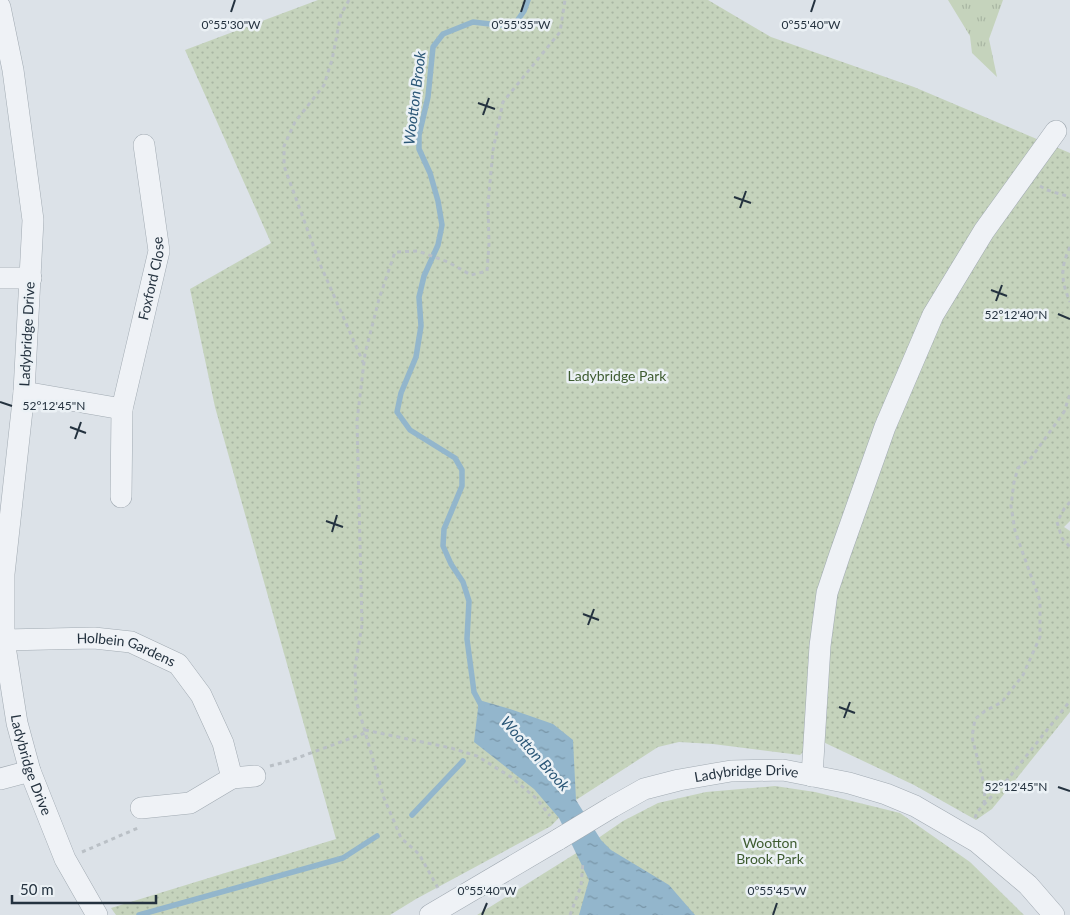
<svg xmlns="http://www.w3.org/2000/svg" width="1070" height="915" font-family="Lato,sans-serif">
<defs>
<pattern id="grass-tufts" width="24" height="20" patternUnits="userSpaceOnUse" patternTransform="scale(1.25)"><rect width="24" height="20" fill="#c5d3bc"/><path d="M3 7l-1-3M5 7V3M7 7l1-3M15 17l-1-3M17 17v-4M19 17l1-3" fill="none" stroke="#a9b6a3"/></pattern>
<pattern id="park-dots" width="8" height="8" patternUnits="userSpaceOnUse" patternTransform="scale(1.25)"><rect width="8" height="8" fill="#c5d3bc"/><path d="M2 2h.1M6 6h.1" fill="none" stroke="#a9b6a3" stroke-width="1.8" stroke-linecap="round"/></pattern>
<pattern id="water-ripples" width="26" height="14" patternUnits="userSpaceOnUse" patternTransform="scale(1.25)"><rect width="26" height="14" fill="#93b6cc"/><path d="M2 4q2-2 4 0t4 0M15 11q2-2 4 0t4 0" fill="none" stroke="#7895a7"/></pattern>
</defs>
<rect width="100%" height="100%" fill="#dce2e8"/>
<path fill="url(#grass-tufts)" d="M948,0H1003L989,39L997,77L972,53L970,36Z"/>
<path fill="url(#park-dots)" d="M318,0H708L771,37L914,87L1070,153V521L1064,527L1070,531V712L992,809L976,820L914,785L821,741L813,743L800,755L713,744L679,742L658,747L576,800L551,826L416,899L390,915H116L111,908L336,839L215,407L190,289L271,243L185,50Z
M775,786L815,792L900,813L970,862L1024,915H477L578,852L623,821L658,803L706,792Z"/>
<path fill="url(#water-ripples)" d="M479,700L510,709L553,724L573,740L576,800L601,840L611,850L669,885L695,915H579L589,880L559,818L534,789L474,742Z"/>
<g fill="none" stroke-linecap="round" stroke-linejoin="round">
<path stroke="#93b6cc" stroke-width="5.5" d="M482,707L474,692L467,639L469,601L463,582L451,564L443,546L444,529L462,486V470L455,458L410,430L397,412L401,393L416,357L421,326L419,297L424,276L438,245L442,225L438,201L430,173L419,149V135L428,97L433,47L443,34L473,22L507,26L517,21L524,11L528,0
M412,815L463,761
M139,915L343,858L377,836"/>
<g stroke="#a1aab2" stroke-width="22">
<g id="minor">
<path id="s1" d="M0,7L13,70L33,220L24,392L4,574V640L17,723L30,771L65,859L97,915"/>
<path d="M0,278H31"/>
<path d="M24,392L122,409"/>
<path id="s2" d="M121,497L122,409L159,251L144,145"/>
<path id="s3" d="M4,640L94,638L131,642L178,664L201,695L223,743L232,778L190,803L141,808"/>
<path d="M812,776L820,646L827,593L840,554L885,427L933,315L984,231L1056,131"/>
<path d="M232,778L255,776"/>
<path d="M0,779L30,771"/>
<path id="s4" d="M612,807L644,789L679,780L731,771L783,770L849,783L886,794L915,806L977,842L1028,885L1054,915"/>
<path d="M430,915L559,839"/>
</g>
</g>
<path stroke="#bac0c6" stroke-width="3" stroke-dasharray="4 4" stroke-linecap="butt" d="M349,0L341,14L332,60L324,85L295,122L284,146V166L320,264L363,362
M1040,186L1047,190L1070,197
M1070,247C1060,268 1061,281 1070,302
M1070,502L1064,509L1057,522L1062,538L1070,547
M365,730L451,748L477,756L511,777L537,799L550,816
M270,766L289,761L365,733
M984,804L985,788L972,737L975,719L985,711L1002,702L1023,675L1040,637V601L1015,531L1011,506L1014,482L1018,468L1031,458L1064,412L1070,394
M975,818L977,812L1008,779L1070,701
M82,852L138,828
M438,888L419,854L401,838L384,798L356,700L355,667L362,625L357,421L365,354L379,299L395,252L418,251L448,262L471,275L487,271L489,244L488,204L493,150L503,102L560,32L565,0
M570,915L581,886L583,861"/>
<use href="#minor" stroke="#eff2f6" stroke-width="21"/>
<g stroke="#a1aab2" stroke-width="22" stroke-linecap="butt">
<path id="minor-bridge" d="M559,839L612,807"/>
</g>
<use href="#minor-bridge" stroke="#eff2f6" stroke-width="21"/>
</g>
<path fill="none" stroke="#24323f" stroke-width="2" d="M231,12L235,0M521,12L525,0M811,12L815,0M478,103L495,109M483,115L489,98M734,197L751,203M740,208L746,191M991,290L1007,296M996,301L1002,285M1058,314L1070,319M0,402L12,406M70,427L86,433M75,439L81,422M326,521L343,527M332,532L337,515M583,614L599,620M588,625L594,609M839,707L855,713M844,718L850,702M1058,787L1070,791M482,915L487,903M773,915L777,903"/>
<g text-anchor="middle" stroke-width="5" stroke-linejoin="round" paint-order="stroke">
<g font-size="14" fill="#24323f" stroke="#ebf1f5">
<text dy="5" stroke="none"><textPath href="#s2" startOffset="222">Foxford Close</textPath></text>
<text transform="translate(27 334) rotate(-87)" y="5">Ladybridge Drive</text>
<text dy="5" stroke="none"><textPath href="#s3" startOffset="124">Holbein Gardens</textPath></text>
<text dy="5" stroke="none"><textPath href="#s1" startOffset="765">Ladybridge Drive</textPath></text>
<text dy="5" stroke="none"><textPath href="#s4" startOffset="141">Ladybridge Drive</textPath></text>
</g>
<g font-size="14" fill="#3e5c30" stroke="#ebf1f5">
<text x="617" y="381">Ladybridge Park</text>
<text x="770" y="848">Wootton<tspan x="770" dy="16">Brook Park</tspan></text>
</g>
<g font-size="15" font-style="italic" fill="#2b5777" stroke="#ebf1f5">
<text transform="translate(415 98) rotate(-83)" y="5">Wootton Brook</text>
<text transform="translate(535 754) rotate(48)" y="5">Wootton Brook</text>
</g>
</g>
<g font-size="12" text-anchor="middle" fill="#24323f" stroke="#ebf1f5" stroke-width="5" stroke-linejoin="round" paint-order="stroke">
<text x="811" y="29">0°55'40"W</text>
<text x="231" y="29">0°55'30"W</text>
<text x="521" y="29">0°55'35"W</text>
<text x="1016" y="319">52°12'40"N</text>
<text x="54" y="410">52°12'45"N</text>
<text x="1016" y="791">52°12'45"N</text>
<text x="487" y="895">0°55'40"W</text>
<text x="777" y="895">0°55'45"W</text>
</g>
<path d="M12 895v8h144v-8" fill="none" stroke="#24323f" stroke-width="2.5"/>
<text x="20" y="895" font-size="15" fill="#24323f" stroke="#ebf1f5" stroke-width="4" paint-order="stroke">50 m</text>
</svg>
